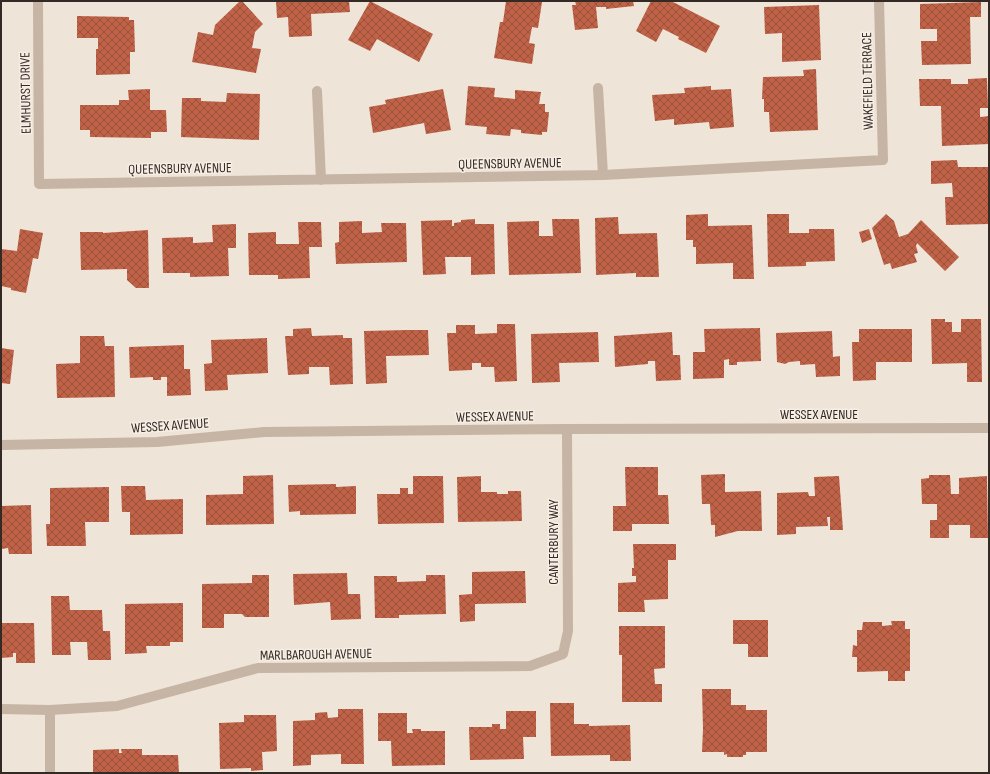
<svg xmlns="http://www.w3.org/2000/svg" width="990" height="774" font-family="'Sofia Sans Condensed',sans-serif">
<defs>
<pattern id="building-cross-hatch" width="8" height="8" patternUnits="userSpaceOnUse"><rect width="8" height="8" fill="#bf6247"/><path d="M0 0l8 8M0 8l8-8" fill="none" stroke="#9c513b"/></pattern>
</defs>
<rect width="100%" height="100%" fill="#efe4d8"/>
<path fill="url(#building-cross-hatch)" d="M240,1H242L263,24L255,32L252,48L261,49L256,73L192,62L198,32L213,35L215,25Z
M276,1H349L350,12L311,14L312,36L289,37L288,17L277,18Z
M370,1L433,34L419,62L377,39L370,51L348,40Z
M506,1L542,2L538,28L532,27L529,43L535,44L532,64L494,58L500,22H503Z
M575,1H633L634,6L606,9V7H596L598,28L575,30L572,5H576Z
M651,1H671L720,26L706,53L678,39L679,37L663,29L656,42L636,31Z
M981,2V17H970L971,64L922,65L921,41H937V29H920V4Z
M819,5L821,60L782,62V33L765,34L764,7Z
M77,16L129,17V20H134L135,52H130V74L96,75V49H98V38H77Z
M816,69L818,130L770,132L769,112H764V99H762L763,77L804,76L803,70Z
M987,78L988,108H980V117L989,116V144L942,146L941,106H920L919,79H951V84H968V79Z
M468,86L495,88L494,97L515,99V90L541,92L539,104H545V112H549L547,132H542V135L521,133V130L511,129L510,136L486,134L487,127L465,125Z
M711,86V90L731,89L734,127L710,129L709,122L674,125V119L655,121L652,95L685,93L684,88Z
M150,89V110H166L167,132H151V138L90,137V130H80V105H119V100H129L128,90Z
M443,89L451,130L426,134L424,123L373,133L369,107L386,104L385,100Z
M227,93L260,94L259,140L181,137L182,98H201V101L226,102Z
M957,160L958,167H988L989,224L946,225L945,197H953L952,183L931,184V161Z
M708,214V226L752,225L754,279H733V263L696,264V247H693V240H686V215Z
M767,214H789V233H809V229H834L835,261L806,262V266L768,267Z
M886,214L894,221L899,237L908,234L921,220L959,257L945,271L917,243L916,246L918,253L914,254L917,262L892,269L890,263L884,265L872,228Z
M618,217L619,234L657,233L659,277H636V273L596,275L595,218Z
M475,219V224H494L495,274L471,275V257H445L446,274L423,275L421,221L452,220V226H454V223L461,222V220Z
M552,219H579L581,273L509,275L507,222L539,221V236H553Z
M362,221V233L382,232L381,223H406L407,262L336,264L335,243L339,242V222Z
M298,222H321L322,247H309L310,278L278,279V275H249L248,233L276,232V244H299Z
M236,224V248H228L229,276L190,277V273H163L162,238L193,237V243L213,242L212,225Z
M20,229L43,233L38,259L33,258L26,293L11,290V288L1,286V249L17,251Z
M869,229L872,239L862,243L859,232Z
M148,230L149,288H136L127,280V269L81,270L80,232H103V233Z
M931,319H945V322H952V332H961V319H981L982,382H967V363L932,364Z
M497,324H515L517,381L495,382L494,367H481V363H472V370L449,371L447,333H456V325H475V334L497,333Z
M311,328L312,336L343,335V338H352L353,384L330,385L329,367H309V374L288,375L285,336H293V329Z
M760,328L761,361L737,362V365H729V359L724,360V378L693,379V352H705L704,329Z
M859,329H912V362H876V380L853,381L852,342H859Z
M407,330H428L429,355L386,356L387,383L366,384L364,331Z
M832,331L833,357L840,356V376L816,377L815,364L800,365V361L789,362L785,364L777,362L776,333Z
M598,332L599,362L559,363L560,382L532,383L531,334Z
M672,332L673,355H680L681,380L656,381L655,361H648V364L615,367L614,336Z
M80,336H104L105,346H114L115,397L57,398L56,364L80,363Z
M267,338L268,373L227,375L228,390L205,391L204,364L212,363L211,340Z
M184,345V369H190L191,395L167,396V377H161V380H153V377L130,378L129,347Z
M1,348L14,350L10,384L1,383Z
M625,467H658V495H668L669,524H632V531H613V506H626Z
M725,474V492L761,491L762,531H738L715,537V525H711L710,504H702L701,475Z
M273,475L274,524L206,525V495L243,494V476Z
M929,475H950L951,494H959V478L987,476L988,538H970V525H949V538H930V520H937V504H922L921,479L929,478Z
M413,476H443L444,523L378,524L377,494H400V488H408V494H413Z
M481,476V492H497V494H508V491H521L522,521L458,522L457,477Z
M839,476L843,530H830V517H827L828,526L796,527V534L777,535V493L808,492L809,496H815L814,477Z
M336,484V487L356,486V514L300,515V511L289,512L288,485Z
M121,486H145L146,500L183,499V534L130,535V512H122Z
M109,487V522H85L86,546H47L46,524H50V488Z
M31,505L32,554H9L8,548L1,549V506Z
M633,544H676V560H668V599L644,600L645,612H618V583L636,582V576H632V568H634Z
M525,571L526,603L475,604V621L460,622L459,595L472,594V572Z
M347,573L348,594H360L361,619L331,620L330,602L294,605L293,574Z
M252,575H269V617H245L242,614H224V628H202V584L252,583Z
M426,575H445L446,614L399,615V618H375L374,576H397V582L426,581Z
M51,596H69L70,610H102L103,631H110L111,660H88L87,642H70L71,655H52Z
M183,603V642H170V646H146L147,653L125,654V604Z
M733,620H768V657H748V644H733Z
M891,621H905V629H910V671H905V681H888V671L857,672V657H852L853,645L857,646V630H862L863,622H882V626L892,625Z
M1,623H34L35,663H16V653H13V657L1,658Z
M619,626H665V668L654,669L655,684H662V702H622V655H619Z
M702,689H731V705H746V710H767V752H746V755H743V757H727V754L724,755V752H702L703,729Z
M550,703H574V724H589V726L630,725L631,761H610V755L551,756Z
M338,709H363L364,764H341V754L311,755V765L293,766V721L315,720V713L327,712L328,718L338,717Z
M506,711H536V737H523L524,759L470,760L469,727H492V724H500V729H506Z
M378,713H407V733H413L412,729H421V731H445V765L392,766L391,741H378Z
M244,715H276L277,751L262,752L263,770L251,771V768L220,769L219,723L244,722Z
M119,749V753H122L121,749H142V755H178L179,773H93V750Z"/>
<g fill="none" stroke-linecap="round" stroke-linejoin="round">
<path stroke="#c6b4a5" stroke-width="10" d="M38,1L39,184L603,175L883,160L879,1
M598,88L603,175
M317,91L321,180
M1,445L157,442L264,432L567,429L989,428
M1,709L50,710L117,706L258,668L530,666L563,654L568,631L567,429
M50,773V710"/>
</g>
<g text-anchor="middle" stroke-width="3" stroke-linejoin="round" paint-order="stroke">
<g font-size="14" fill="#332a26" stroke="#f7eee4">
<text transform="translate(867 81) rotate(-91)" y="5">WAKEFIELD TERRACE</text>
<text transform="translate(25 93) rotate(-91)" y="5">ELMHURST DRIVE</text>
<text transform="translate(510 163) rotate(-1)" y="5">QUEENSBURY AVENUE</text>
<text transform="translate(180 168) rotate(-1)" y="5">QUEENSBURY AVENUE</text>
<text x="819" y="419">WESSEX AVENUE</text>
<text transform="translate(495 416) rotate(-1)" y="5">WESSEX AVENUE</text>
<text transform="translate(170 425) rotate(-4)" y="5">WESSEX AVENUE</text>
<text transform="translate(553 542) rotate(-90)" y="5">CANTERBURY WAY</text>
<text transform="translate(316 654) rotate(-1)" y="5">MARLBAROUGH AVENUE</text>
</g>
</g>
<rect width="990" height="774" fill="none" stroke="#332a26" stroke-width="4"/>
</svg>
